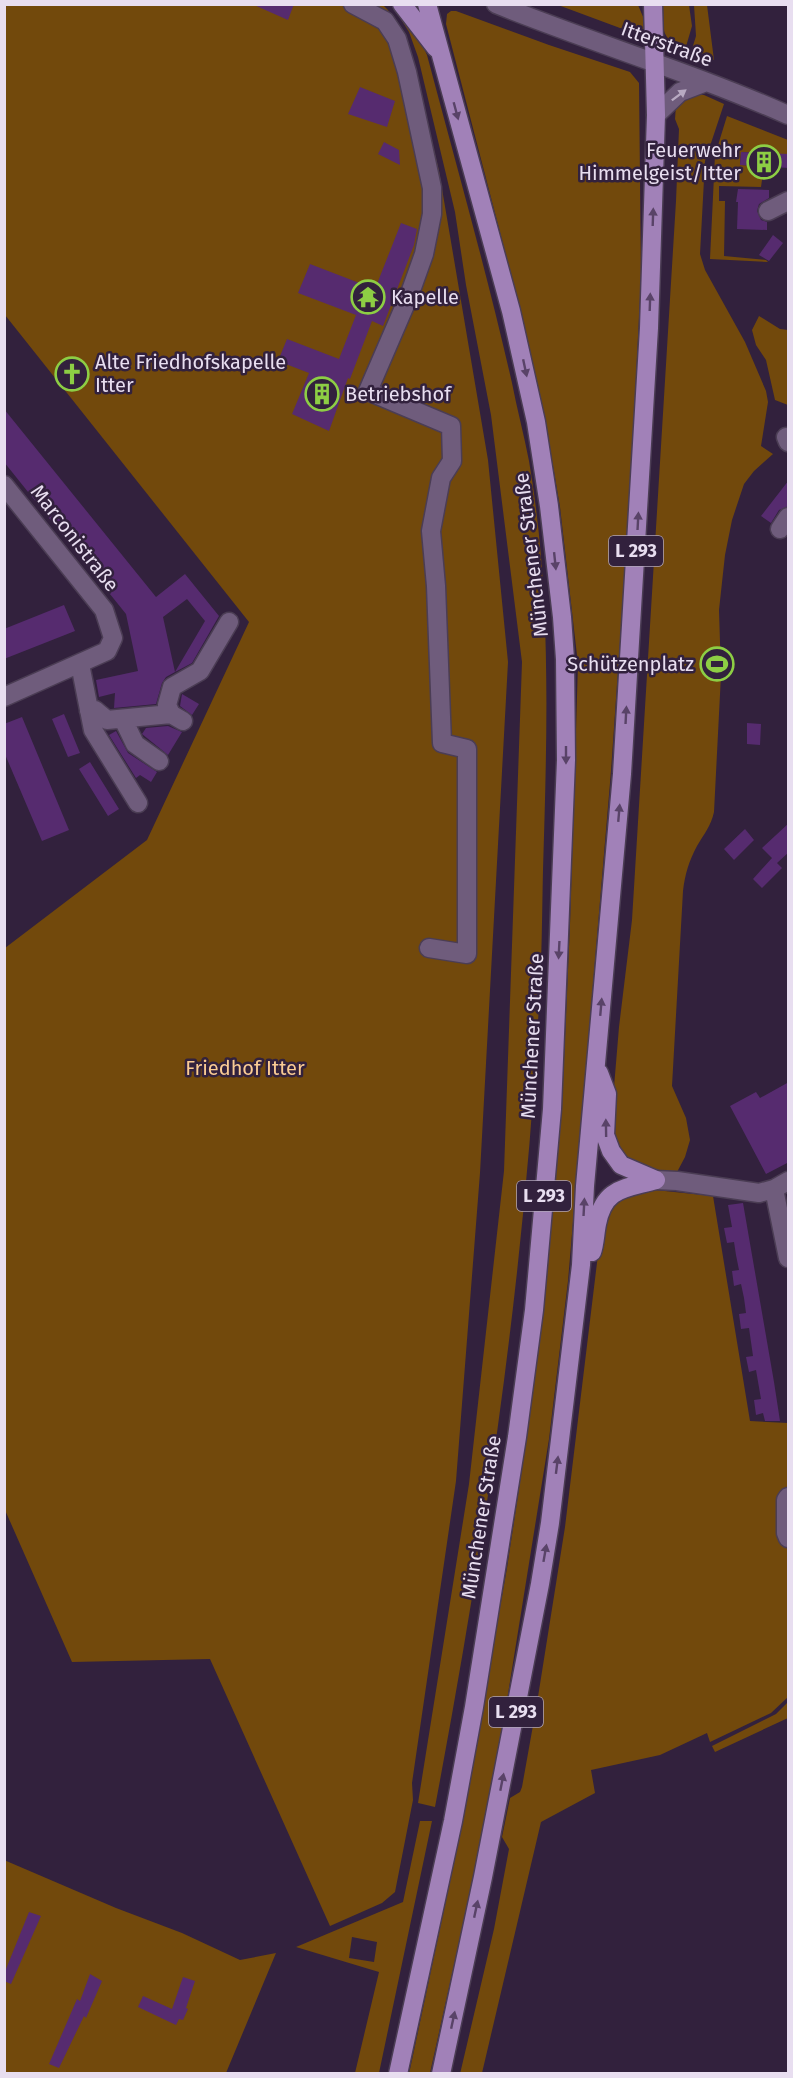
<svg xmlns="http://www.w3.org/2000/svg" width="793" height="2078" font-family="'Fira Sans',sans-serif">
<rect width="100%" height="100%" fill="#32213d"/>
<path fill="#72490c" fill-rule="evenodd" d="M382,4L388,10L410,51L439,171L488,460L508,662L480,1173L456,1481L412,1783L413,1800L395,1892L382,1903L330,1926L210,1659L72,1662L5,1510V948L147,840L249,622L5,315V5Z
M395,5L421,42L427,55C456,164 487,273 512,383C517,409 524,435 529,461C552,594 547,735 543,870C542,914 542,959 539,1004C525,1273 485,1542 435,1807L418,1803L469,1484L504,1171L522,662L491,415L466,285L455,212L418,57L409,32L397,13Z
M558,5H638L644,19V29L620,28Z
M663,5H689L692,26L685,50C659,36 664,32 663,5Z
M694,5H707L714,60L692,49L696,36Z
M451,11H456L549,45L630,72L639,83L641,277L630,498L611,771L568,1281L549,1439L508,1694L481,1844L430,2073L409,2074L457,1848L507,1568L527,1435L555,1185L563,1082L570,924L578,664L560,507L545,419L510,271L446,24L447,14Z
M690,95H704L724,104L705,161L700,254L705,270L745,342L766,391L768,402L761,446L773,454L754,471L744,484L732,520L725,555L719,610L721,675L714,812C711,826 704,834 697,846C689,861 685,874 683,891L672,1086L686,1118L690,1140L685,1157L676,1174L657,1172L626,1158L616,1144L611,1123L619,1027L632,920L676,201L679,129L675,119L676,105Z
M727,116L788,140V155L741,152L740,165L764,166L761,187L719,186V201H725L724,256L766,260L768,262L710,259L715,155Z
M759,316L780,329L788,330V405L775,400L766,360L756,345L752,330Z
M655,1190L713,1196L750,1421L788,1423V1697L771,1713L710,1742L707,1733L660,1755L591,1770L595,1793L541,1822L482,2073L460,2074L494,1929L509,1849L502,1837L510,1798L520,1792L522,1787L537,1703L565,1527L600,1238C611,1200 618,1199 655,1190Z
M788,1702V1718L715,1752L712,1746L776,1714Z
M420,1821H432L379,2073H355L379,1972L296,1947L403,1902ZM352,1937L377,1942L374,1962L349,1958Z
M4,1860L116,1908L182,1933L240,1960L276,1953L226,2073H5Z"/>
<path fill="#562b6f" d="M252,4H294L288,20Z
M360,87L395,101L387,127L348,114Z
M384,142L399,150L400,165L378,154Z
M741,152L789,154V168L740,165Z
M738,189L769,190V198L759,204L757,211L761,220L767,222V230L737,229L738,202H736Z
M401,223L417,229L414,245L383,326L372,321L350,379L348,378L329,431L292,414L309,373L278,361L287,339L339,359L356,315L298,293L310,264L375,289Z
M773,235L783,243L769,261L759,255Z
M71,361L82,366L73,386L61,381Z
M4,409L156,597L185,574L219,616L192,663L175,672L205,621L187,599L163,617L175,672L166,677L162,683L156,704L114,708L115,693L99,697L96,680L138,671L126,614L4,462Z
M789,480V506L779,510L771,523L761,516Z
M64,605L75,631L4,659V629Z
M182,694L199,704L192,715L180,706Z
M64,714L80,753L68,757L52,719Z
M22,717L69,830L42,841L4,752V724Z
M747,723L761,724L760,745L747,744Z
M168,726L182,732L168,755L142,734L146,728Z
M116,731L128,753L157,772L151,782L140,775L136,778L109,735Z
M90,762L119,809L108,816L79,769Z
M789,823V852L777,863L762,848Z
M745,829L754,840L734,860L724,849Z
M772,858L782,868L762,888L753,879Z
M789,1082V1162L766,1174L730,1106L756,1092L760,1098Z
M743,1203L774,1382L780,1421H765L763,1413L756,1415L754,1400L761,1399L756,1370L749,1372L746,1357L753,1356L749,1328L741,1329L739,1314L746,1313L744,1298L741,1284L734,1286L732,1271L739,1270L736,1255L734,1242L727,1243L724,1228L732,1227L728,1205Z
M29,1912L41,1916L11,1984L4,1981V1974Z
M90,1974L102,1981L86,2018L84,2016L59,2068L49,2064L77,1999L80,2001Z
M183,1977L195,1981L186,2008L188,2009L183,2020L179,2019L176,2025L138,2007L143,1996L172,2009Z"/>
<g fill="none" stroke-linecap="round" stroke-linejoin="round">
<g stroke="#4b3d54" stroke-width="21">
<path id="minor" d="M353,4L385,21L397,39L407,72L432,188V214L424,254L409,296L368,391L451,426L452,461L441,478L431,531L436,586L442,743L467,749V954L429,948
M496,4C593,43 693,73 788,115
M656,115L680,92L706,82
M768,211L788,201
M786,437L788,442
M4,485L104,610L113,638L107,651L4,697
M780,529L788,517
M80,664L93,730L138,803
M89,711L95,710L107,720L171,714L183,721
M171,714L167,705L172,687L200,671L229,622
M123,719L135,744L159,761
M656,1180L677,1181L759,1193L774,1189L788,1181
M774,1189L788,1258
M788,1497L786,1500V1533L788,1538"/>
</g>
<g stroke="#4b3d54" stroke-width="21">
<path id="major" d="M402,4L436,48
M599,1073L607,1094L605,1135L611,1151L621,1165L656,1180
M592,1252C595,1244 595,1234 597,1224C604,1187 625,1189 656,1180
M398,2074L453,1821L474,1707L517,1437L534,1310L552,1109L566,760L565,659L562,617L549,506L536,422L511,311L427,4
M441,2074L483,1877L540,1584L550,1523L581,1265L585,1186L622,774L649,328L656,115L653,4"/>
</g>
<use href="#minor" stroke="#6f5c7c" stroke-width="18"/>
<use href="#major" stroke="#a181b8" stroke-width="18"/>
</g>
<defs><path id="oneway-solid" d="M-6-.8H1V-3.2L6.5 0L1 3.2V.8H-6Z" transform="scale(1.5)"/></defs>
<use fill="#b8aac2" href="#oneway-solid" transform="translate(679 95) rotate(-37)"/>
<g fill="#594368">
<use href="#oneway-solid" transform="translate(456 111) rotate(75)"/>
<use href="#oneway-solid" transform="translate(653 217) rotate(-88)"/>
<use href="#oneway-solid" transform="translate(650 302) rotate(-88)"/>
<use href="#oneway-solid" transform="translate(525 368) rotate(78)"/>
<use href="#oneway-solid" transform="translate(638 521) rotate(-87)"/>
<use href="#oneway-solid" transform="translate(555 561) rotate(84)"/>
<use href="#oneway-solid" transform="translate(626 715) rotate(-87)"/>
<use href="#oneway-solid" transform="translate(566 755) rotate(90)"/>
<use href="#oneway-solid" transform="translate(619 813) rotate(-85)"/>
<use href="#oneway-solid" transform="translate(559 950) rotate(93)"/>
<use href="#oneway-solid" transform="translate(601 1007) rotate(-85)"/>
<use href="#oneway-solid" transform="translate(606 1128) rotate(-91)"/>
<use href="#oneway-solid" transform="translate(584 1207) rotate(-87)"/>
<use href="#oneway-solid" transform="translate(557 1465) rotate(-83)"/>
<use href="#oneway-solid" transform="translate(545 1553) rotate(-80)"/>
<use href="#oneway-solid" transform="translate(502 1782) rotate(-79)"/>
<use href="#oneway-solid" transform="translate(476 1909) rotate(-78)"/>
<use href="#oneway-solid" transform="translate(453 2020) rotate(-78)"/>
</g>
<defs>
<g id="building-ring" transform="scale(1.725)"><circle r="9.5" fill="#32213d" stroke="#8dce44" stroke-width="1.5"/><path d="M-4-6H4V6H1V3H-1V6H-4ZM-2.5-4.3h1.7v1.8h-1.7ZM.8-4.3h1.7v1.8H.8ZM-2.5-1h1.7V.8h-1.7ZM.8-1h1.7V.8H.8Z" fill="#8dce44"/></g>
<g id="temple-ring" transform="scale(1.725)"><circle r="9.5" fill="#32213d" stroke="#8dce44" stroke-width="1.5"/><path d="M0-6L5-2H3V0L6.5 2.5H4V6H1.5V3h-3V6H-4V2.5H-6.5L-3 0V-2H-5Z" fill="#8dce44"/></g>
<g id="church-ring" transform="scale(1.725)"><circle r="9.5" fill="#32213d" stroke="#8dce44" stroke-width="1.5"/><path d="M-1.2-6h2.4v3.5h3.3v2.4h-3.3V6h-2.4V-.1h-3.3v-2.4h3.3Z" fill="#8dce44"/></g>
<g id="stadium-ring" transform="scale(1.725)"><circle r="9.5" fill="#32213d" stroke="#8dce44" stroke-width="1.5"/><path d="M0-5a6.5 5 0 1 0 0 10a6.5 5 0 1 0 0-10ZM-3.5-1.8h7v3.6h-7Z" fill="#8dce44"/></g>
</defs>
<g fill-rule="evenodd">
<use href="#building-ring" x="764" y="162"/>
<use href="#temple-ring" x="368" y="297"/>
<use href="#church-ring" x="72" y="374"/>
<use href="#building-ring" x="322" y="394"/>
<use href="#stadium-ring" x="717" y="664"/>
</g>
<g text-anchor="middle" stroke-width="5" stroke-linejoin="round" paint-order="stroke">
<g fill="#32213d" stroke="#b1a5ba" stroke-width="1.5">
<rect x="609" y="536" width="54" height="30" rx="4.5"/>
<rect x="517" y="1181" width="54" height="30" rx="4.5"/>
<rect x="489" y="1697" width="54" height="30" rx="4.5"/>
</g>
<g font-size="18" font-weight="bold" fill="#e8def0">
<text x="636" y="557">L 293</text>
<text x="544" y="1202">L 293</text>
<text x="516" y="1718">L 293</text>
</g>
<g font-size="20" fill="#e8def0" stroke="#32213d">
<text transform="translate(667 44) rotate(20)" y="7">Itterstraße</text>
<text transform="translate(75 538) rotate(52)" y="7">Marconistraße</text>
<text transform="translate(531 555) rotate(-97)" y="7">Münchener Straße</text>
<text transform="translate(532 1036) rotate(-87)" y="7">Münchener Straße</text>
<text transform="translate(481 1517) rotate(-81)" y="7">Münchener Straße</text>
</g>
<g font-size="20" fill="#e8def0" stroke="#32213d" text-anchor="start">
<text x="741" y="157" text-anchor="end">Feuerwehr<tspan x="741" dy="23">Himmelgeist/Itter</tspan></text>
<text x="391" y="304">Kapelle</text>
<text x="95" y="369">Alte Friedhofskapelle<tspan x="95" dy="23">Itter</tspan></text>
<text x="345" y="401">Betriebshof</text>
<text x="694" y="671" text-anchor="end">Schützenplatz</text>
</g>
<g font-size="20" fill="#fbcc94" stroke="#32213d">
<text x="245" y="1075">Friedhof Itter</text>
</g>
</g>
<rect width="793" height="2078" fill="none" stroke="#e8def0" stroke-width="12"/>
</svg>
